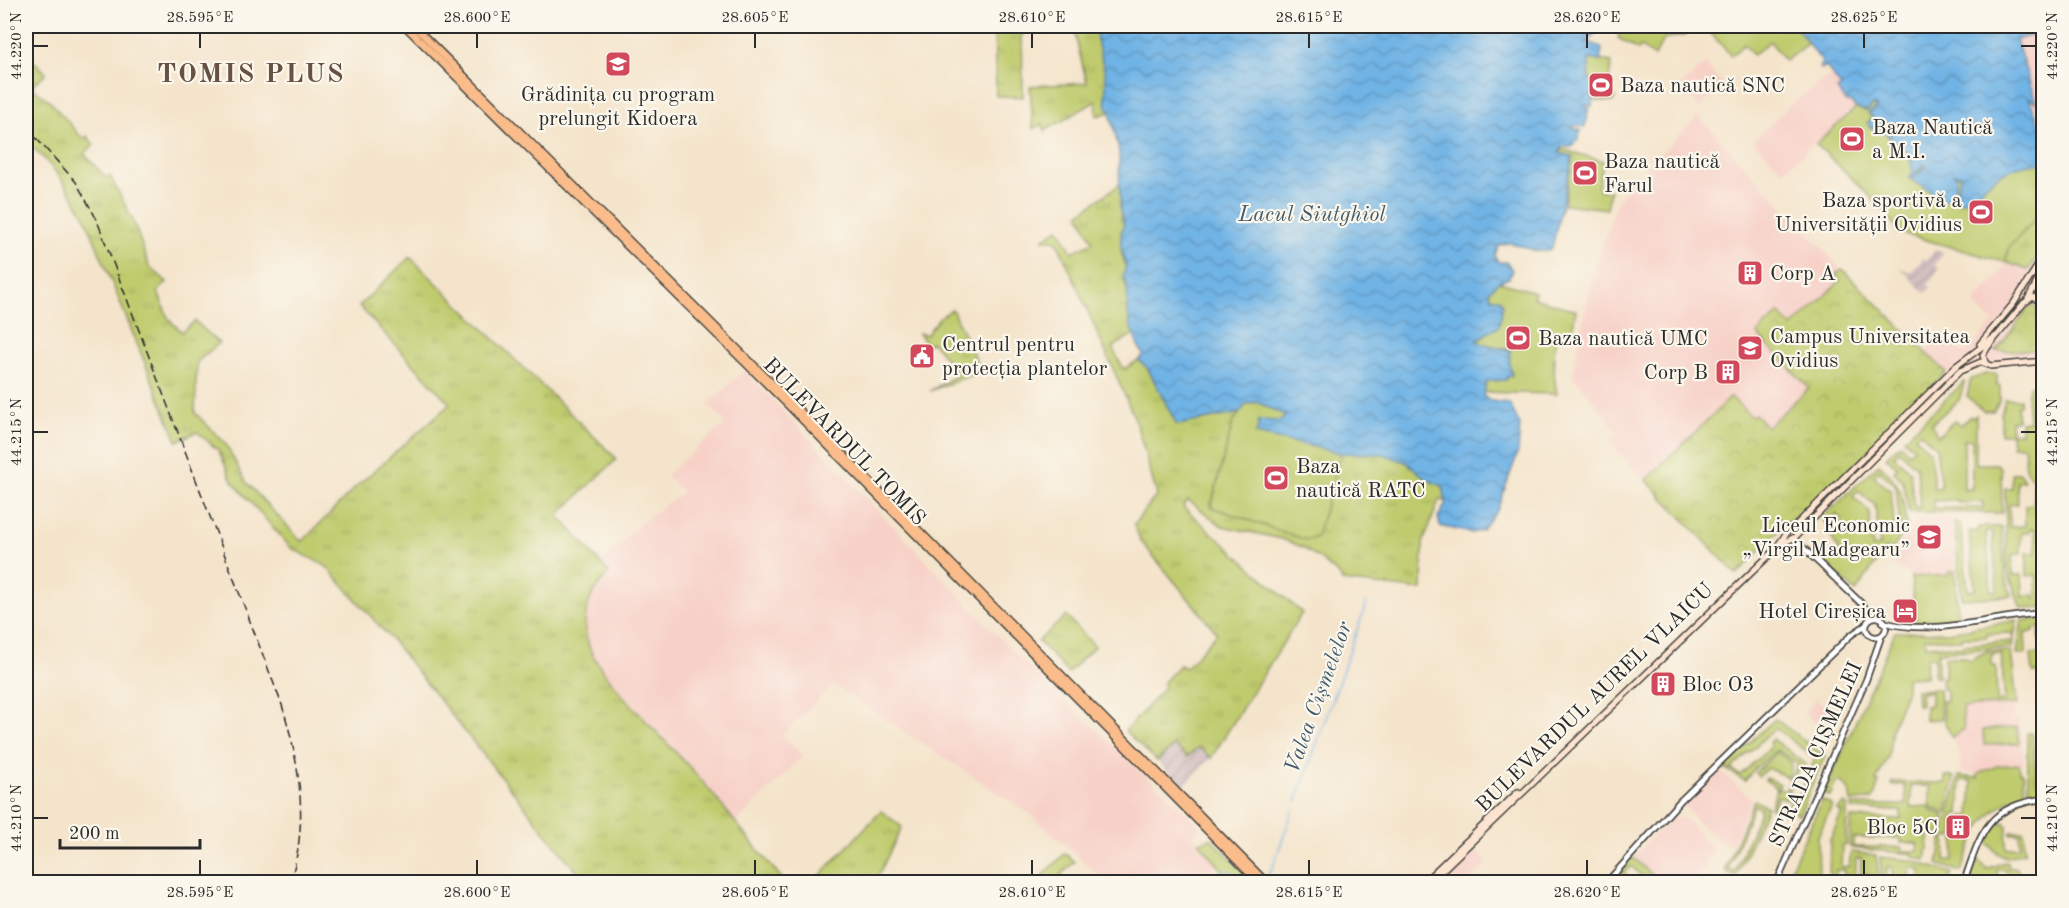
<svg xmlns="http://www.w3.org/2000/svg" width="2069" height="908" font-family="'Old Standard TT',serif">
<defs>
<pattern id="industrial-furrows" width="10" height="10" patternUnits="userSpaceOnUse" patternTransform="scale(1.5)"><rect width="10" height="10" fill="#d2bfc0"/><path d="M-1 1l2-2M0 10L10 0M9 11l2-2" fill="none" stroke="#b4a4a5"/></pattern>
<pattern id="grass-tufts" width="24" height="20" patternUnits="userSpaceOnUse" patternTransform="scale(1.5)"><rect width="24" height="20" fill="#bfcb6d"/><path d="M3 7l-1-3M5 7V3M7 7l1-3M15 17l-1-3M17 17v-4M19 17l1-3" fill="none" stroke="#a4ae5f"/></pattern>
<pattern id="park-crowns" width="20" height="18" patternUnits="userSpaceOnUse" patternTransform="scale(1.5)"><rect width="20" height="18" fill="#bfcb6d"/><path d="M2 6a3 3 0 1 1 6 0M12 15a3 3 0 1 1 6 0" fill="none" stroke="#a4ae5f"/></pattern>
<pattern id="water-waves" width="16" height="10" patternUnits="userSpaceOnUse" patternTransform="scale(1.5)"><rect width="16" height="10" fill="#70b3e5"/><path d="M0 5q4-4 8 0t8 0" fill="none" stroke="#5c92ba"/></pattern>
</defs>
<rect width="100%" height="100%" fill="#fbf7ec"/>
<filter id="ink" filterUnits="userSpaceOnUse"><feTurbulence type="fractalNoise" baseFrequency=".0167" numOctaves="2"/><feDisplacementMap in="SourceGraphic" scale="12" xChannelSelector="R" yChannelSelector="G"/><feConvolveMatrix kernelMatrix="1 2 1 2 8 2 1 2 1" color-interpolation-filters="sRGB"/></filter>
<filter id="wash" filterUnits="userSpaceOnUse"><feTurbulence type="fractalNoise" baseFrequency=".008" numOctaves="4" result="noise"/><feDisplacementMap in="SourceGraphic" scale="24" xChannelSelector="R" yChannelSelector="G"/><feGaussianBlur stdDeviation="1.35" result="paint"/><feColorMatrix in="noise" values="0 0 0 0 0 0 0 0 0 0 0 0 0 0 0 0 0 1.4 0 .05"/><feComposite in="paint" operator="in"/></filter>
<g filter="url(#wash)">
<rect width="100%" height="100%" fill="#f4e4cb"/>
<path fill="#f7d1c8" d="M2042,32L2043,34V118L2029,98L2036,102L2016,40Z
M1705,63L1723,85L1699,108L1680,87Z
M1830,75L1841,87L1838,90L1846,102L1849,101L1856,108L1783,171L1753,141L1790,105Z
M1698,116L1842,269L1926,352L1942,337L1963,352L1976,343L1993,322L1973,303L2003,270L2005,262L2028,270L2043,251V362L1975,365L1951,378L1945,373L1889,432L1794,521H1789L1782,527L1737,575L1609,442L1619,433L1572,375L1592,279L1615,206L1626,189Z
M745,371L1019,658L1201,827L1193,835L1220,864L1184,882H1106L1033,816L833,685L782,736L803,756L735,824L707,786L603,671L588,645L585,627L588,603L593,590L609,573L601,563L641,523L683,492L666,475L726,423L708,404Z
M1920,518H1951L1955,571L1950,572L1949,575L1911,577L1891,561L1892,555Z
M1815,699L1835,712L1829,723L1822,719L1818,724L1804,714Z
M2013,704L2015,720L2019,719L2024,764L1997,766L1978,774L1961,772L1960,756L1952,737L1964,729L1962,707Z
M1721,772L1752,799L1731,845H1726L1702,827L1684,806Z
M1681,816L1701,834L1699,837L1713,848L1704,870L1693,882H1660L1632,857L1673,817L1677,820Z
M1471,846L1488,863L1469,882H1435Z"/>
<path fill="url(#industrial-furrows)" d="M1935,250L1944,252L1935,264L1939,269L1928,284L1931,288L1925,293L1900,268L1911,272L1924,258L1927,261Z
M1174,745L1199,747L1211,758L1183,787L1157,761Z"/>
<path fill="url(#grass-tufts)" stroke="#757b4c" stroke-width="1.5" d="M994,26H1022L1023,97L996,96Z
M1030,26H1095C1097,46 1101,54 1105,73C1108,86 1102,101 1110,112L1097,116L1096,101L1045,131L1043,124L1033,129L1030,86L1087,83L1074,31H1030Z
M35,62L46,73L31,87L49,100L83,139L87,136L94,145L84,154L106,177L110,176L133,220L149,266L167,282L158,292L168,318L182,332L195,321L219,343L197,362L195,413L225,443L246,482L302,542L356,487L450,404L359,306L410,257L617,459L558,515L609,573C589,594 580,613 588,643C595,676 682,755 707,787C733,819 758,851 785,882H585L391,639L326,566L291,548L232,481L219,451L197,432L177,441L85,217C69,188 52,163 26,142V70Z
M1120,184L1121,217L1124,225L1122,255L1126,266L1123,277C1132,295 1126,315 1134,334L1112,348L1124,369L1139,360L1148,369L1177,425L1240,413L1233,422L1211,506L1312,539L1317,536L1341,453L1383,454L1406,462L1428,480L1443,486L1446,501L1439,500L1423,543L1422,590L1342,581L1340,576L1320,559L1302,547L1282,539L1222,526L1188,500L1183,507L1302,613L1211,758L1199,747L1187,757L1174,745L1157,761L1125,731L1163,689L1164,682L1180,665L1186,668L1217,633L1140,540L1134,524L1157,495L1135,419L1057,241L1043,239L1059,228L1072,252L1093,242L1079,214Z
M2043,211V251L2028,270L2005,262L2010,246Z
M952,309L981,371L930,391L959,374L932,342L927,345L919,333L926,335L939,318Z
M1066,616L1095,646L1068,673L1038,641Z
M881,811L902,827L875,882H814Z
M1211,838L1251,880L1254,882H1232L1199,842Z"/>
<path fill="url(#park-crowns)" stroke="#757b4c" stroke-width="1.5" d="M1842,269L1946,372L1889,432L1794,521H1789L1782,527L1737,575L1646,480L1731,397L1752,417L1755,414L1767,427L1809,388L1757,334L1779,313L1792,327L1840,281L1835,275Z
M2030,306L2037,308L2039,346L2036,350L1996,351Z"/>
<path fill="#bfcb6d" stroke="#757b4c" stroke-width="1.5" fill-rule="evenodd" d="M1622,26H1699L1683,36L1665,38L1654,57L1641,47L1638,50L1618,38Z
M1712,26H1795L1808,43L1785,61L1770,41L1753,55L1744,44L1731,56L1707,29Z
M1589,59L1612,62L1607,91L1615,98L1613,102L1593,100L1596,81L1589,79Z
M1873,105L1877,108L1868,123L1878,124L1894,131L1890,145L1892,148L1898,146L1908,152L1913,172L1911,179L1924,164L1936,193L1942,195L1957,176L1953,174L1961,175L1974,199C1986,179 2020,160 2043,164V211L2010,246L2005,262L1897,232C1897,218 1830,158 1816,144L1856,108L1866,111Z
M1562,149L1603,161L1598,186L1600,190L1610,191L1607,209L1564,204L1573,156L1559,154Z
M1499,282L1535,292L1533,298L1576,310L1571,336L1557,334C1552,355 1553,373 1557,394L1482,392L1487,381L1506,380L1512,373L1509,363L1511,350L1477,342L1487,333L1493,298L1489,294L1490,289Z
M1986,374H1997V386H2000V401L1993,411H1983L1967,396L1971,379Z
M1965,381L1959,400L1931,424L1938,436L1955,420L1961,425L1970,416L1973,418L1976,415V464H1997L2001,469L2002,513L1909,512L1903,481L1894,472L1897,467L1886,457L1900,444L1909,453L1914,448L1904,439ZM1920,432L1936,447L1941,488H1934L1930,451L1915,437ZM1972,439V489L1964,490V440ZM1899,451L1917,467L1920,507H1914L1910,471L1894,456ZM1957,500L1958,503L1983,502V508H1933V501Z
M2030,385H2041L2043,477H2030L2026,469L2024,446H2012L2011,434H2001V414L2005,399H2020V405L2017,406V420L2011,421V433H2021V422L2029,421L2027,394Z
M1257,402L1286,416L1256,434L1341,453L1317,536L1306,540L1211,507L1233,422L1246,404Z
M1879,464C1905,488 1902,496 1907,528L1892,550L1886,548L1856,592L1821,559L1824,553L1833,560L1840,552L1828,531L1832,527L1835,530L1843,522L1836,514L1826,524L1822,518ZM1879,470L1896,486L1900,525H1894L1891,491L1874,476ZM1858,491L1875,505L1880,546L1873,547L1869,511L1853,497Z
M2012,473H2019L2024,481L2017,482L2018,504H2009L2010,527L2025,526V505L2034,504L2033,481H2043V608L2025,609L2020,606L2007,569L2005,488H2012ZM2030,529H2035L2036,553H2027V576L2036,575L2037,598H2034L2033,594L2023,597L2022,575H2013L2012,555L2021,554V532H2030Z
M1954,522L1960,523L1968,590H1975L1969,531H1979V527H2002L2005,572L2011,596L1962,599ZM1986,532H1992L1997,591H1991Z
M1955,571L1958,617L1916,622L1911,577L1949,575V572Z
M2043,619H2044L2043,694L2042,673H2033L2031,654L2041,653L2039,627L2034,628V632L2025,633L2026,654L2017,655L2022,620Z
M2017,620L2012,647L1938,652V677H1934L1935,658L1927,657L1926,677L1906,678V693L1892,727L1889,755L1876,781L1879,782L1873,799L1851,802L1849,790L1840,781L1836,782L1830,796L1824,794L1895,632H1949ZM1987,634L2012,633L2013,641L1964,645L1963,647L1925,645V638L1962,640L1963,637H1987Z
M1987,651H2011L2017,704L1962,707L1964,729L1952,737L1944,721L1942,701H1946V689H1942L1941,678L1945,677V657H1967L1968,661ZM1992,654H2001L2005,701H1997L1996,666H1992Z
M1939,689L1941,719L1925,720V706L1931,705V692L1920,693L1921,705H1917L1916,690Z
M1775,719L1825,756L1799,815L1788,807L1791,801L1778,796L1774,805L1787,811L1786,814L1770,808L1777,788L1765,780L1766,778L1780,784L1778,789L1785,791L1798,764L1777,750L1754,769L1745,781L1723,767ZM1775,728L1815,758L1799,797L1788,792L1799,767L1803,769L1806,764L1772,739L1769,743L1771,747L1740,775L1731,769Z
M2017,727L2019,744L1984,745L1983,730Z
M2032,733L2037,783L2043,780L2044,792L2029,794C2027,773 2029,755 2027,733Z
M1777,752L1792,763L1789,778L1767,768L1759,776L1755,773Z
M2019,764L2020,772L2023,773L2026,795C1986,804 1973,836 1961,872L1938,864L1942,840L1959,776L1978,778V774L1997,766ZM1961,780L1972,781L1970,816H1963L1962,839H1955L1954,860H1945L1946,837H1953L1954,814H1959Z
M1945,776L1954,777L1947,813L1933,809L1930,803V786H1911V807L1930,806L1931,811L1945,815L1940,834L1930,833L1926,860L1913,857V854L1852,848L1849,844L1851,818L1901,819V811L1851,809V805H1906L1905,785H1891L1892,782L1945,783ZM1853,838H1901V843H1917L1918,851H1902L1901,847H1853Z
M1754,800L1767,807L1736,876L1726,872L1725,868ZM1754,805L1761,809L1735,871L1728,868Z
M1822,800L1832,805L1818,837L1819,882H1798V880L1788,875Z
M1844,804L1847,806L1846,845L1842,846L1841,867L1849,866L1851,852L1876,855L1879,882H1869V874L1861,877V858H1856L1855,881L1864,880V882H1845L1844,870H1836V882H1829L1830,840L1842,812L1837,810Z
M2005,822L2007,826L2006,848L2020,847L2019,834H2011V832L2023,831L2025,852L2007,857L1997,853L1986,841L1994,826Z
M1065,853L1074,862L1054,882H1037Z
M1632,857L1660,882H1648L1631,866L1624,873L1634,882H1612Z
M1880,857L1909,860L1952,873L1948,882L1930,880L1919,882L1921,869L1911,868L1907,882H1912H1893L1892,867H1887L1886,882H1882Z
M1977,858L1987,869L2007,861L2009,868H2017L2023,882H2043H2008L2006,869L1997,870L1998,882H1969Z"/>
<path fill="url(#water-waves)" stroke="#4e6f88" stroke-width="1.5" d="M1095,26H1600L1591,39L1584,43H1592L1602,49L1600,61L1589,59V79L1596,80L1592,106L1584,105V107L1589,108L1585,127L1574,125L1573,128L1581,130L1578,140L1571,146H1563L1559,153L1573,156L1552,248C1536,260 1515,235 1498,246L1495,256L1498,262H1507L1512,270L1509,278L1499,282L1489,291L1492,298H1499L1503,304L1499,327L1487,333L1477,342L1511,351L1509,363L1512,376H1507L1506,380L1487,381L1483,396L1491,401L1509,403L1520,425L1518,452L1497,511L1482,530L1472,533L1440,526L1438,517L1446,503L1443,486L1428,480L1406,462L1383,454L1341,453L1256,434L1259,420L1280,421L1286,416L1257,402L1246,404L1240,413L1177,425L1148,369L1139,360L1144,355C1135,343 1129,325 1128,310C1127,296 1129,289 1123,277L1126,266L1121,246V233L1124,225L1120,211L1119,151L1110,112C1102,101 1108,86 1105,73C1101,54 1097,46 1095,26Z
M1795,26H2043V34L2042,32L2016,40L2036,102L2029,98L2043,133V164C2019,160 1980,181 1975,202L1954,200L1961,175L1953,174L1957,176L1953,200L1943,199L1912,180L1926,166L1924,164L1911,179L1908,177L1913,172L1909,152L1898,146L1893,149L1890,145L1893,140L1889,137L1893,131L1888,136L1878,124L1872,129L1867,123L1873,118L1868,113L1877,107L1873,105L1867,111L1856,108L1849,101L1847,102L1837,90L1841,87L1826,66L1821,69L1819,67L1823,63Z"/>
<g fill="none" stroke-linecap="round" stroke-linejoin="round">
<path stroke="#70b3e5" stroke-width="1.5" d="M1296,802L1367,602
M1268,874L1272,869L1293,810
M1194,882L1226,870L1253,882"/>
</g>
</g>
<g filter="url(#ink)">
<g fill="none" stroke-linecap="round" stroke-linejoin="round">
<g stroke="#494743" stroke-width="8">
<path id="tertiary" d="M1793,538L1863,605L1872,618
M1866 627a10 10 0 1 1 20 0a10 10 0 1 1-20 0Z
M1883,622C1936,637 1991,616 2044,613
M1607,882L1680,801L1851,635L1866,625
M1777,882L1866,680L1881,637
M1964,882C1980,835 1987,805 2044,799"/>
</g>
<g stroke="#494743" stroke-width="8">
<path id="secondary" d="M2028,299L2044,269
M1980,344L2014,303L2044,256
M1985,362L1983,355L1987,348L2024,303L2033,297L2044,305
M1779,544L1786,534L1787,529L1794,527L1955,367L1996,336
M1424,882L1518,792
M1430,882L1781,544L1795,537L1960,371L1981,362L1991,366L2044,361"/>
</g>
<g stroke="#494743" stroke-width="9">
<path id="primary" d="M405,26L787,404L1258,882
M414,26L886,497L1266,882"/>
</g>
<use href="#tertiary" stroke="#fff" stroke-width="4.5"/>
<use href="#secondary" stroke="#fde4d0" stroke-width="5"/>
<use href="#primary" stroke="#f9bc8a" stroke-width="6"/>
<path stroke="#2b2b2b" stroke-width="1.5" stroke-dasharray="9 4.5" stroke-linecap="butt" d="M26,127L76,182L96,218L282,705C300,764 309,823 290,882"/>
</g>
</g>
<path fill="none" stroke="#2b2b2b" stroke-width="2" d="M200,33V48M477,33V48M755,33V48M1032,33V48M1309,33V48M1587,33V48M1864,33V48M33,46H48M2021,46H2036M33,432H48M2021,432H2036M33,818H48M2021,818H2036M200,860V875M477,860V875M755,860V875M1032,860V875M1309,860V875M1587,860V875M1864,860V875"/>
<defs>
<g id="school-square" transform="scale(1.35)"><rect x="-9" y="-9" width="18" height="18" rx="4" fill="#d1495b" stroke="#fbf7ec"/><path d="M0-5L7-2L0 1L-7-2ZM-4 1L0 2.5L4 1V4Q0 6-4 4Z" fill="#fff"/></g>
<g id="stadium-square" transform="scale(1.35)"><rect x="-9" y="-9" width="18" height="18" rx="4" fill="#d1495b" stroke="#fbf7ec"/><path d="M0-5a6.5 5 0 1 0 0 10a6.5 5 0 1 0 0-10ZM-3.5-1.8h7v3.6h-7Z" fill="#fff"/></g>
<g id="building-square" transform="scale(1.35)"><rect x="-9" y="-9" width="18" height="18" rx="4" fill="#d1495b" stroke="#fbf7ec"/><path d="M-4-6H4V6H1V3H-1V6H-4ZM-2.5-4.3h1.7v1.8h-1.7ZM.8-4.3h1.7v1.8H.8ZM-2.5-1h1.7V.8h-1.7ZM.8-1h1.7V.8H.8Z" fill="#fff"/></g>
<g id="university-square" transform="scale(1.35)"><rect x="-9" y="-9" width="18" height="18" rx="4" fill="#d1495b" stroke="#fbf7ec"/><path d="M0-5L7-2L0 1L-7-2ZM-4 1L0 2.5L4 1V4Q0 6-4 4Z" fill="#fff"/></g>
<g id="civic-square" transform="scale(1.35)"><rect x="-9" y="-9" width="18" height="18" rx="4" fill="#d1495b" stroke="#fbf7ec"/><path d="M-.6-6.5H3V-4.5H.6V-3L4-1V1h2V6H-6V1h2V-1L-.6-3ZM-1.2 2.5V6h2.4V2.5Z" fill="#fff"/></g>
<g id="hotel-square" transform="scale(1.35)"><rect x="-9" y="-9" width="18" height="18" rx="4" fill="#d1495b" stroke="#fbf7ec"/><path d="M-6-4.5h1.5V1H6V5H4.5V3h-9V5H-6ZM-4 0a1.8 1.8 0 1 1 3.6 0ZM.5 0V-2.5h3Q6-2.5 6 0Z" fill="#fff"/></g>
</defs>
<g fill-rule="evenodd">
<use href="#school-square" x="618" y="64"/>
<use href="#stadium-square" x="1601" y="85"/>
<use href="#stadium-square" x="1852" y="139"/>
<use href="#stadium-square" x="1585" y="173"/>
<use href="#stadium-square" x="1981" y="212"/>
<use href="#building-square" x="1750" y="273"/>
<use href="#stadium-square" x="1518" y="338"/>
<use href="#university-square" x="1750" y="348"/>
<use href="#civic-square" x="922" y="356"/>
<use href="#building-square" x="1728" y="372"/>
<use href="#stadium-square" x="1276" y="478"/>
<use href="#school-square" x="1929" y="537"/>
<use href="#hotel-square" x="1905" y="611"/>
<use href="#building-square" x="1663" y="684"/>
<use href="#building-square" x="1958" y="827"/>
</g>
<g text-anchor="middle" stroke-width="4.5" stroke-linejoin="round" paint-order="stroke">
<g font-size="21" fill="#2b2b2b" stroke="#fbf7ec" text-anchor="start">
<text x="1620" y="92">Baza nautică SNC</text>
<text x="618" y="101" text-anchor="middle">Grădinița cu program<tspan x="618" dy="24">prelungit Kidoera</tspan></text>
<text x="1872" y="134">Baza Nautică<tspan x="1872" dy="24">a M.I.</tspan></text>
<text x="1604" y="168">Baza nautică<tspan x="1604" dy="24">Farul</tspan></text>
<text x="1962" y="207" text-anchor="end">Baza sportivă a<tspan x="1962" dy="24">Universității Ovidius</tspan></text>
<text x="1770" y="280">Corp A</text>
<text x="1770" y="343">Campus Universitatea<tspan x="1770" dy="24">Ovidius</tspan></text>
<text x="1538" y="345">Baza nautică UMC</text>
<text x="942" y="351">Centrul pentru<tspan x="942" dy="24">protecția plantelor</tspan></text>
<text x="1708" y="379" text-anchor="end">Corp B</text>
<text x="1296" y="473">Baza<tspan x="1296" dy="24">nautică RATC</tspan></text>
<text x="1910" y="532" text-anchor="end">Liceul Economic<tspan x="1910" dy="24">„Virgil Madgearu”</tspan></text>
<text x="1886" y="618" text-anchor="end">Hotel Cireșica</text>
<text x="1682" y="691">Bloc O3</text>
<text x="1938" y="834" text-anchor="end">Bloc 5C</text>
</g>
<g font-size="21" fill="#2b2b2b" stroke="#fbf7ec">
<text transform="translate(845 441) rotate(46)" y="7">BULEVARDUL TOMIS</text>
<text transform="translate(1594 697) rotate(-44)" y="7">BULEVARDUL AUREL VLAICU</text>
<text transform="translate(1815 754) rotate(-66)" y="7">STRADA CIȘMELEI</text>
</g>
<g font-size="22" font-style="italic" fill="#435b6c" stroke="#fbf7ec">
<text x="1312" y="221">Lacul Siutghiol</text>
<text transform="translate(1317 697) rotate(-70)" y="8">Valea Cișmelelor</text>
</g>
<g font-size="27" font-weight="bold" letter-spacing="1.5" fill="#675143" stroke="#fbf7ec">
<text x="251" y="82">TOMIS PLUS</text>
</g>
</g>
<rect width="2069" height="908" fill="none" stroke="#fbf7ec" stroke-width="66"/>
<path d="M60 839v9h140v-9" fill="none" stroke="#2b2b2b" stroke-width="3"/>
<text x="69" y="839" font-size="18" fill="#2b2b2b" stroke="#fbf7ec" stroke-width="4.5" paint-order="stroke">200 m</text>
<rect x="33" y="33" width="2003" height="842" fill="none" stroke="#2b2b2b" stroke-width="2"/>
<g font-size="15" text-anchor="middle" fill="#2b2b2b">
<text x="200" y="22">28.595°E</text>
<text x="477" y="22">28.600°E</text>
<text x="755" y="22">28.605°E</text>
<text x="1032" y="22">28.610°E</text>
<text x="1309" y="22">28.615°E</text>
<text x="1587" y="22">28.620°E</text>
<text x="1864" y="22">28.625°E</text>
<text transform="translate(16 46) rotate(-90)" y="5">44.220°N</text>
<text transform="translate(2052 46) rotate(-90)" y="5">44.220°N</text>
<text transform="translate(16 432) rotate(-90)" y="5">44.215°N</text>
<text transform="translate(2052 432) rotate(-90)" y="5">44.215°N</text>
<text transform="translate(16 818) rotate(-90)" y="5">44.210°N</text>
<text transform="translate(2052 818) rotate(-90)" y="5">44.210°N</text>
<text x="200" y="897">28.595°E</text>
<text x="477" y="897">28.600°E</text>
<text x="755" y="897">28.605°E</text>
<text x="1032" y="897">28.610°E</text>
<text x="1309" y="897">28.615°E</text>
<text x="1587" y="897">28.620°E</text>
<text x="1864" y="897">28.625°E</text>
</g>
</svg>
